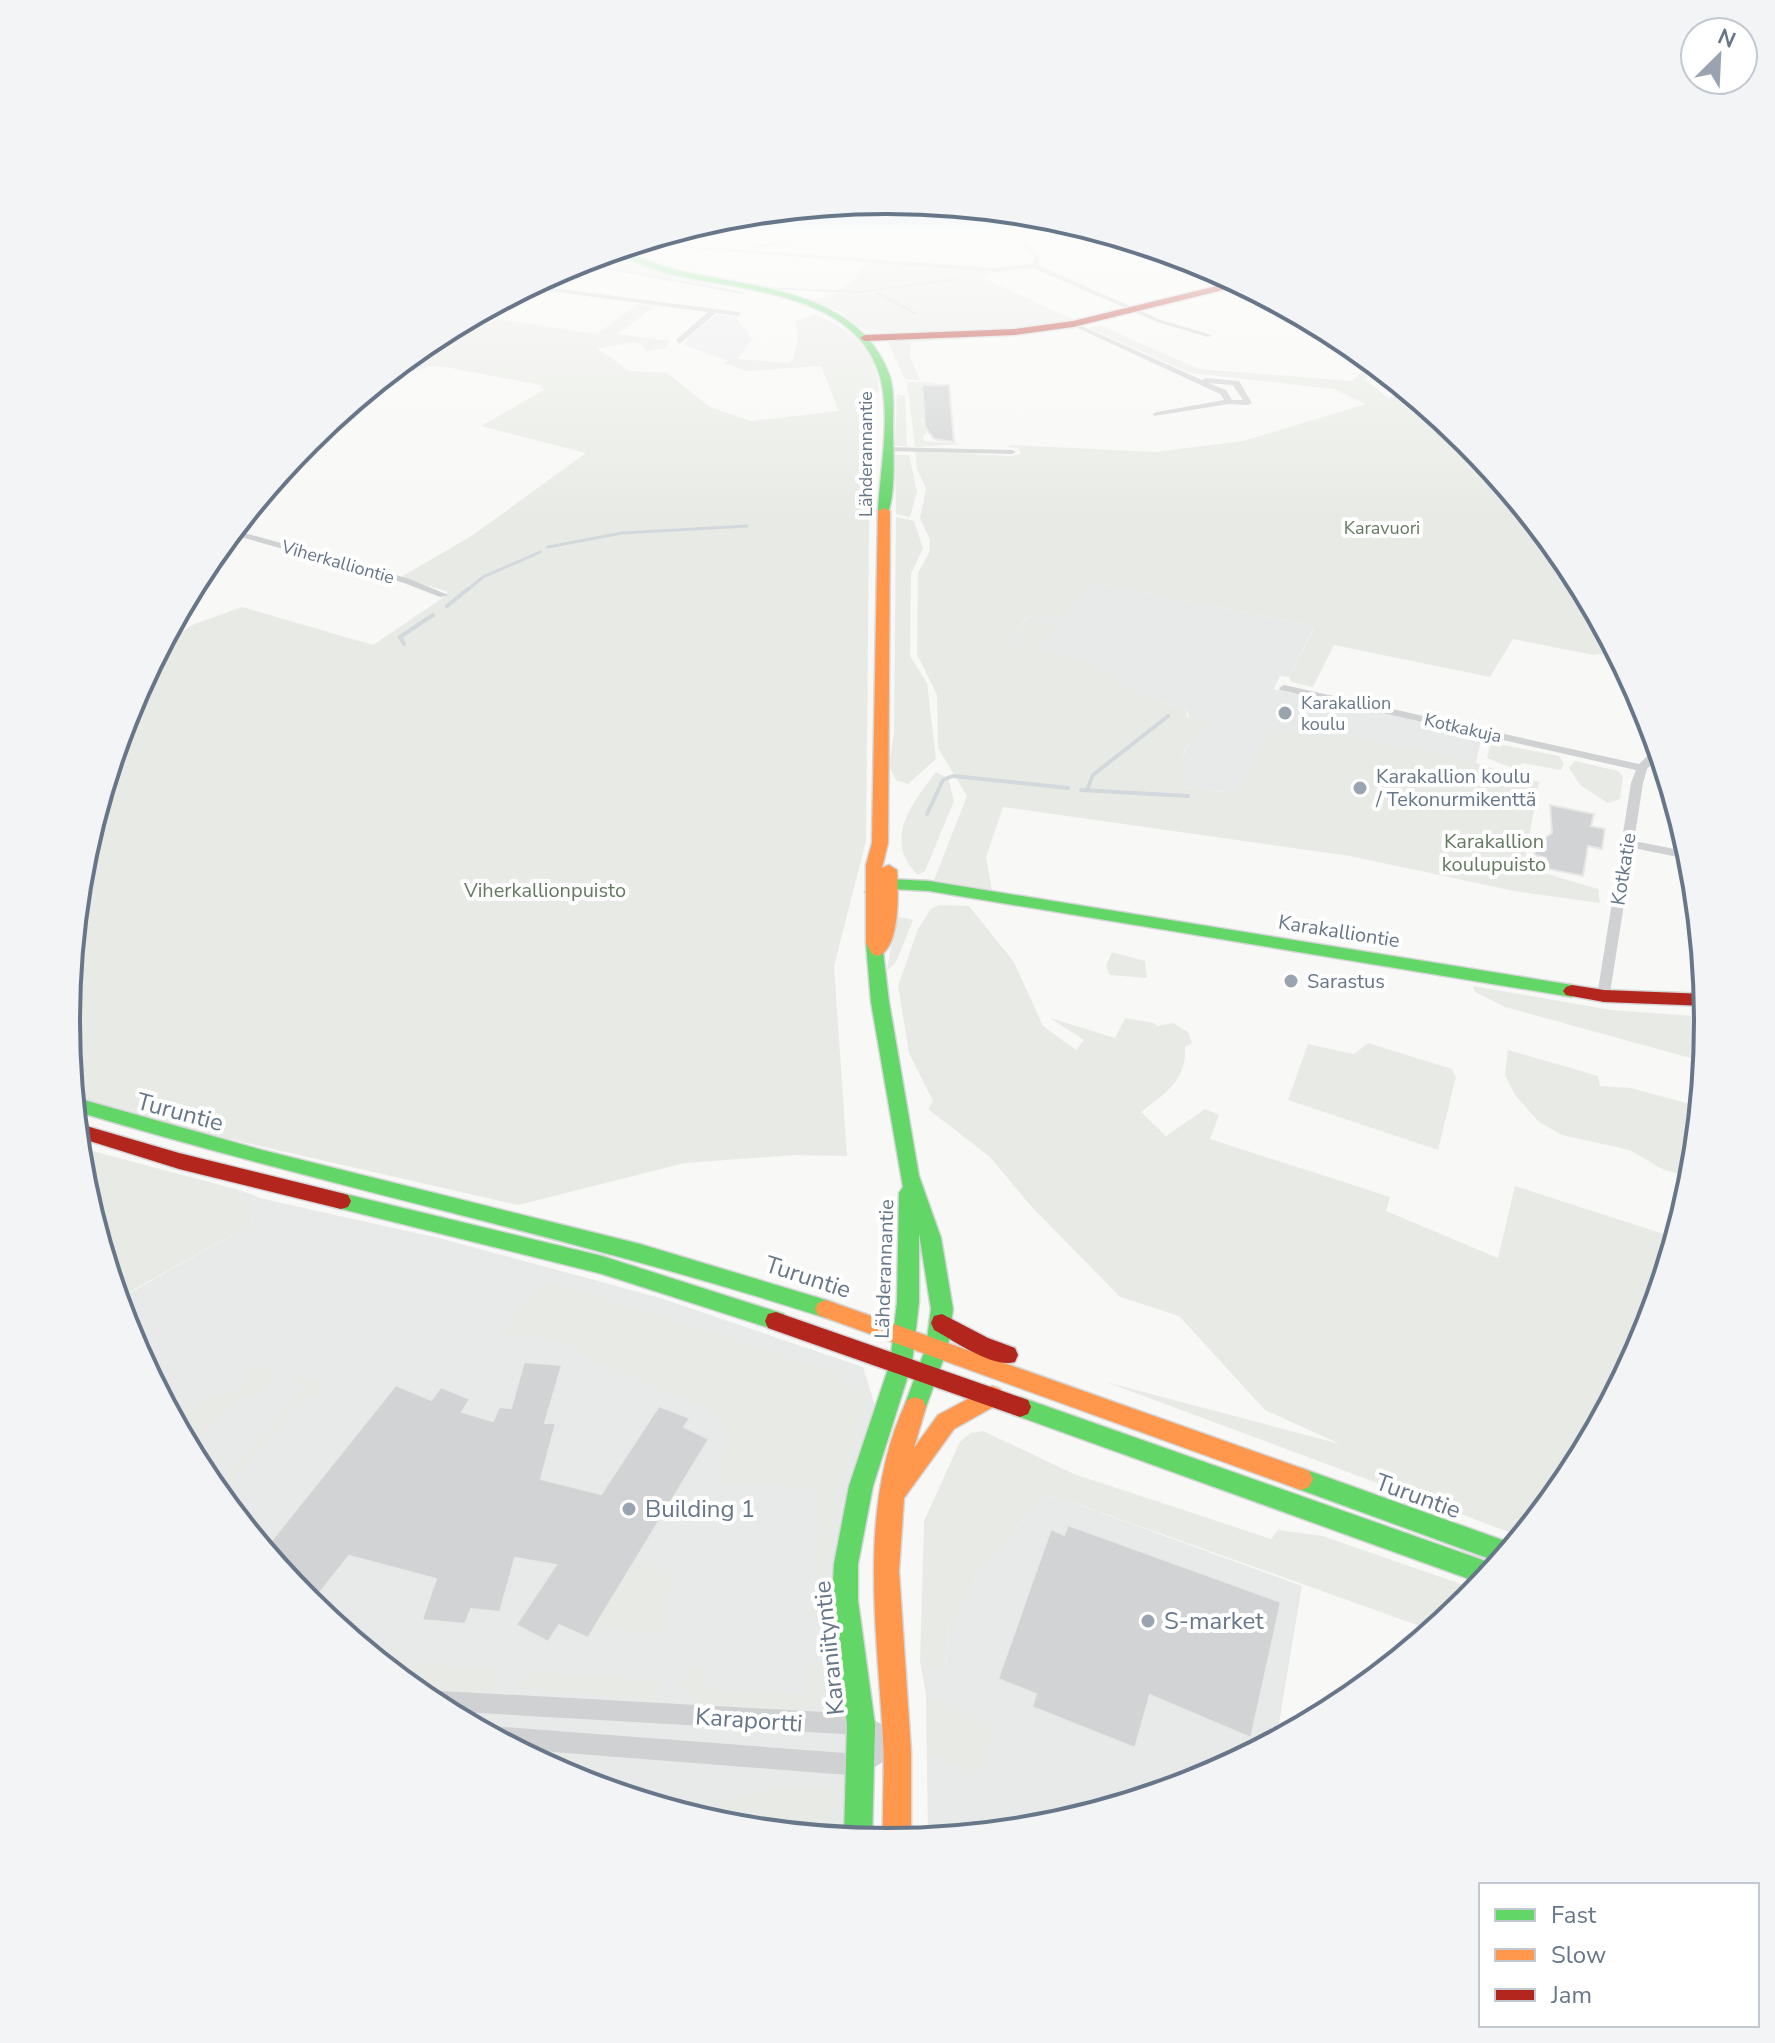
<svg xmlns="http://www.w3.org/2000/svg" width="1775" height="2043" font-family="'Nunito Sans',sans-serif">
<rect width="100%" height="100%" fill="#f8f8f7"/>
<path fill="#e8eaea" d="M716,315L736,317L752,339L741,354L728,361L684,345L691,334Z
M1062,576L1308,625L1313,629L1289,677L1280,676L1274,689L1482,735L1476,763L1487,768L1238,793L1181,788L1179,764L1195,732L1186,709L1145,698L1082,659L1007,642Z
M239,1190L264,1199L443,1239L657,1297L863,1367L876,1409L844,1525L850,1839L727,1827L573,1780L431,1704L306,1602L204,1478L128,1335L117,1300L253,1223Z
M1044,1495L1066,1500L1302,1586L1276,1741L1201,1781L1047,1827L928,1839L926,1694L920,1662L946,1668L948,1627L979,1572Z"/>
<path fill="#e8ebe5" d="M604,253L632,264L743,293L629,274L633,271L572,263Z
M868,261L1004,270L983,278L1075,320L1030,327L891,332H878L862,323L877,333L863,330L839,311L794,296C827,306 848,290 868,261Z
M638,304L655,306L618,334L670,341L666,348L647,351L638,342L597,348L629,371L667,373L710,407L751,421L839,411L821,366L747,371L723,363L741,354L737,359L788,363L793,360L798,338L795,321L815,314C851,331 877,348 879,392L874,394L870,437L866,841L834,966L847,1156L796,1155L685,1163L518,1205L133,1117L74,1100L66,1021L82,861L129,707L160,649L192,625L242,607L373,645L441,599L448,592L401,577L473,535L586,453L481,426L544,390L540,385L446,367L431,366L390,377L428,362L412,354C425,344 443,326 460,323C475,320 482,327 497,319L597,334Z
M1099,325L1199,369L1352,381L1363,371L1369,373L1366,380L1388,398L1409,392L1469,441L1571,565L1617,652L1594,655L1513,639L1490,677L1334,645L1313,687L1291,682L1289,677L1313,630L1308,625L1092,582L1064,617H1027L1008,642L1082,659L1145,698L1186,709L1187,717L1211,723C1186,742 1177,755 1182,788L1238,793L1270,729L1295,734L1299,724L1475,763L1539,782L1524,867L1598,889L1600,903L1514,891L1350,856L1003,807L986,857L992,890L934,880L967,796L938,748L937,695L917,654L918,573L929,553L930,540L920,518L926,488L917,469L915,451L1009,456L1021,454L1018,448L1007,447L1012,445L1155,452L1243,441L1366,404L1334,389L1190,373L1089,328Z
M961,336L964,339L911,342L910,356L920,380L905,379L888,342Z
M907,382L938,383L922,385L924,419L921,420L927,433L923,435L924,441L962,444L915,447Z
M897,394L905,396L907,447L895,445Z
M895,455H909L917,491L910,517L896,514Z
M896,517L914,521L923,548L911,574L910,656L927,683L936,759L908,784L896,780L889,766L894,733Z
M1029,621L1056,627L1041,647L1013,641Z
M1494,743L1559,756L1564,764L1561,770L1522,763L1515,769L1487,758L1490,745Z
M1575,761L1618,771L1623,776L1620,799L1608,803L1580,785L1569,768Z
M936,772L948,778L954,801L925,871L918,875C882,841 912,803 936,772Z
M939,905L969,906L1014,962L1043,1026L1076,1050L1084,1040L1050,1018L1115,1038L1125,1018L1154,1023L1157,1026L1173,1023L1188,1032L1192,1043L1185,1047C1187,1080 1165,1094 1141,1112L1166,1136L1205,1109L1219,1115L1210,1139L1390,1197L1386,1211L1498,1258L1515,1186L1676,1238L1646,1336L1570,1478L1522,1537L1106,1382L1340,1444L1265,1410L1179,1316L1120,1297L1030,1205L990,1157L928,1109L933,1101L909,1053L898,986L918,929L931,909Z
M896,916L913,920L896,962L887,971Z
M1112,952L1145,961L1147,978L1110,975L1106,966Z
M1473,986L1611,1010L1708,1017L1705,1062L1505,1007L1475,992Z
M1368,1043L1452,1069L1456,1077L1438,1150L1288,1100L1308,1044L1354,1054Z
M1508,1050L1598,1076L1600,1086L1631,1088L1701,1107L1694,1178L1662,1169L1630,1150L1562,1135L1539,1122L1515,1095L1505,1075Z
M78,1147L239,1190L253,1223L117,1299L82,1181Z
M544,1280L839,1373L848,1386L861,1393L863,1411C840,1484 823,1536 827,1613L818,1621L810,1618L820,1520L815,1514L818,1488L731,1483L730,1486H720L726,1430L706,1408L581,1355L562,1339L500,1335Z
M266,1367L272,1372L271,1380L254,1396L241,1392L189,1449L176,1425L178,1421L209,1398L250,1384L251,1369Z
M298,1376L316,1381L322,1391L319,1399L307,1393L220,1496L214,1489L305,1387L295,1379Z
M983,1431L1074,1474L1271,1539L1278,1530L1323,1536L1478,1590L1434,1631L1066,1500L1044,1495L979,1572L948,1627L946,1669L920,1662L924,1521L960,1442L970,1433Z
M638,1557L672,1574L661,1632L594,1629Z
M375,1659L493,1670L494,1683L487,1694L414,1690Z
M812,1662L830,1663C829,1686 824,1699 807,1715L695,1704L682,1682L687,1672L696,1665L703,1667L702,1689L808,1695Z
M529,1672L661,1681L656,1700L524,1688V1676Z
M926,1694L993,1727L977,1774L927,1752Z
M786,1787L823,1788L829,1792V1837L727,1827L705,1821L728,1799Z
M612,1792H613L696,1801L684,1814Z"/>
<g fill="none" stroke-linecap="round" stroke-linejoin="round">
<path stroke="#d2d8dc" stroke-width="2" d="M573,262L743,293
M763,288L860,292L957,279
M877,293L915,313"/>
<path stroke="#d2d8dc" stroke-width="3" d="M548,547L622,533L747,526
M466,591L483,577L540,552"/>
<path stroke="#d2d8dc" stroke-width="4" d="M447,606L468,589
M404,644L400,637L433,615
M953,776L1068,788
M1081,790L1188,796
M1087,790L1093,775L1168,716
M927,814L943,780L950,777"/>
</g>
<path fill="#d2d3d4" stroke="#e8e8e7" stroke-width="2" d="M922,385H949L954,442L934,439L925,427Z
M1550,805L1594,814L1591,826L1605,829L1602,849L1588,846L1583,876L1544,868L1546,858L1534,855L1539,835L1546,837L1552,833Z
M524,1362L562,1365L545,1423H556L541,1479L601,1494L659,1406L690,1418L684,1427L709,1439L588,1638L559,1625L548,1642L516,1625L556,1565L515,1558L500,1612L471,1609L465,1624L422,1620L436,1579L349,1556L310,1605L306,1602L264,1550L396,1385L431,1400L441,1387L470,1399L462,1412L493,1421L499,1407L511,1408Z
M1068,1525L1281,1602L1251,1738L1150,1695L1135,1748L1032,1707L1036,1694L998,1679L1051,1529L1064,1535Z"/>
<g fill="none" stroke-linecap="round" stroke-linejoin="round">
<g stroke="#d5d6d7" stroke-width="3">
<path id="fast" d="M618,249C639,257 660,267 681,271C755,288 858,291 889,374C895,391 893,411 893,429C893,455 896,489 888,513L878,511C880,472 891,415 880,377C858,295 747,291 679,276C656,271 632,262 611,251Z
M890,879L929,881L1572,985L1581,991L1572,997L929,891L892,889L873,897L865,892Z
M874,937L882,943L889,1002L919,1176L941,1238L953,1309L948,1347L926,1407L923,1414L915,1417L907,1414L904,1407L926,1347L931,1309L919,1233V1302L912,1363L873,1486L858,1564V1601L875,1725L872,1841L844,1839L847,1725L832,1601L834,1564L849,1486L890,1363L897,1302L899,1193L903,1187L871,1002L866,943Z
M73,1097L262,1150L640,1244L826,1300L834,1303L837,1309L834,1315L826,1318C579,1238 324,1186 75,1111Z
M341,1193L602,1256L784,1314L787,1321L784,1328L776,1330L602,1274L334,1207L331,1201L334,1195Z
M1020,1397L1491,1563L1498,1566L1483,1584L1012,1414L1009,1407L1012,1400Z
M1301,1468L1508,1542L1515,1545L1501,1563L1293,1487L1289,1479L1293,1471Z"/>
</g>
<g stroke="#d5d6d7" stroke-width="3">
<path id="slow" d="M884,508L890,511L888,843L882,868L889,865L897,870C898,890 901,948 878,956L872,954L866,943V865L872,843L878,511Z
M826,1300L1301,1468L1309,1471L1313,1479L1309,1487L1301,1490L818,1315L815,1309L818,1303Z
M992,1386L1000,1389L1003,1396L1000,1403L954,1429L904,1498L899,1571L911,1751V1841L883,1843C882,1808 885,1773 883,1738C877,1627 857,1505 907,1400L915,1397L923,1400L926,1407L914,1448L938,1415Z"/>
</g>
<g stroke="#d5d6d7" stroke-width="3">
<path id="jam" d="M1237,281L1243,285L1073,327L1015,335L865,341L860,338L865,335L1015,329L1073,321Z
M1572,985L1604,990L1706,994L1707,1006L1604,1002L1566,995L1563,991L1566,987Z
M76,1123L179,1153L341,1193L348,1195L351,1201L348,1207L341,1209L179,1169L77,1137Z
M776,1312L1028,1400L1031,1407L1028,1414L1020,1417L768,1328L765,1321L768,1314Z
M942,1314L988,1338L1015,1348L1018,1355L1015,1362C994,1369 953,1340 934,1330L931,1323L934,1316Z"/>
</g>
<path fill="#d0d1d2" fill-rule="evenodd" d="M671,233L675,235V237L665,235Z
M851,233H886L810,239L752,249L749,247L810,235Z
M1012,233H1018L1040,257L1038,265L1161,320L1212,335L1208,337L1157,322L1033,268L995,272L684,248L687,246L995,268L1032,264L1035,258Z
M1169,253L1194,260L1241,283H1237Z
M530,285L738,312L741,314L738,316L716,313L679,344L676,340L708,312L525,288Z
M1071,323H1075L1202,380L1206,378L1239,381L1252,403L1248,405L1229,404L1154,416L1153,414L1157,412L1224,400L1220,394L1071,325ZM1208,383L1233,385L1243,400H1232L1226,390Z
M1373,362L1377,366L1370,367L1366,365Z
M384,377L389,378L390,380L386,382L380,381Z
M885,447L1012,450L1016,452L1012,454L888,451L884,449Z
M234,530L410,579L448,595L440,597L404,583L230,534Z
M1284,685L1639,764L1658,746L1661,754L1647,769L1643,783L1634,841L1690,852L1693,860L1633,848L1609,999H1599L1597,996L1631,783L1636,770L1280,690L1279,688Z
M425,1690L861,1714L904,1735L908,1742L904,1749L860,1776L515,1749L483,1732L485,1730L492,1726L858,1754L876,1743L860,1735L444,1711L417,1693Z"/>
<use href="#fast" fill="#63d668" fill-rule="evenodd"/>
<use href="#slow" fill="#ff974d" fill-rule="evenodd"/>
<use href="#jam" fill="#b3261e" fill-rule="evenodd"/>
</g>
<linearGradient id="sky" x2="0" y2="1"><stop stop-color="#9fc2e3"/><stop offset="0.45" stop-color="#fcfcfb"/><stop offset="1" stop-color="#fcfcfb" stop-opacity="0"/></linearGradient>
<rect width="1775" height="519" fill="url(#sky)"/>
<g fill="#9aa4b0" stroke="#fff" stroke-width="3">
<circle cx="1285" cy="713" r="8"/>
<circle cx="1360" cy="788" r="8"/>
<circle cx="1291" cy="981" r="8"/>
<circle cx="629" cy="1509" r="8"/>
<circle cx="1148" cy="1621" r="8"/>
</g>
<g text-anchor="middle" stroke-width="8" stroke-linejoin="round" paint-order="stroke">
<g font-size="18" fill="#677789" stroke="#fff">
<text transform="translate(866 454) rotate(-90)" y="6">Lähderannantie</text>
<text transform="translate(338 562) rotate(16)" y="6">Viherkalliontie</text>
<text transform="translate(1463 728) rotate(13)" y="6">Kotkakuja</text>
</g>
<g font-size="18" fill="#657a62" stroke="#fff">
<text x="1382" y="534">Karavuori</text>
</g>
<g font-size="18" fill="#677789" stroke="#fff" text-anchor="start">
<text x="1301" y="709">Karakallion<tspan x="1301" dy="21">koulu</tspan></text>
</g>
<g font-size="20" fill="#677789" stroke="#fff" text-anchor="start">
<text x="1376" y="783">Karakallion koulu<tspan x="1376" dy="23">/ Tekonurmikenttä</tspan></text>
<text x="1307" y="988">Sarastus</text>
</g>
<g font-size="20" fill="#657a62" stroke="#fff">
<text x="1494" y="848">Karakallion<tspan x="1494" dy="23">koulupuisto</tspan></text>
<text x="545" y="897">Viherkallionpuisto</text>
</g>
<g font-size="20" fill="#677789" stroke="#fff">
<text transform="translate(1623 869) rotate(-81)" y="7">Kotkatie</text>
<text transform="translate(1339 931) rotate(9)" y="7">Karakalliontie</text>
<text transform="translate(884 1269) rotate(-88)" y="7">Lähderannantie</text>
</g>
<g font-size="24" fill="#677789" stroke="#fff">
<text transform="translate(180 1112) rotate(15)" y="8">Turuntie</text>
<text transform="translate(808 1277) rotate(18)" y="8">Turuntie</text>
<text transform="translate(1418 1496) rotate(20)" y="8">Turuntie</text>
<text transform="translate(829 1648) rotate(-96)" y="8">Karaniityntie</text>
<text transform="translate(749 1720) rotate(4)" y="8">Karaportti</text>
</g>
<g font-size="24" fill="#677789" stroke="#fff" text-anchor="start">
<text x="645" y="1517">Building 1</text>
<text x="1164" y="1629">S-market</text>
</g>
</g>
<path d="M0 0H1775V2043H0ZM80 1021a807 807 0 1 1 1614 0a807 807 0 1 1-1614 0Z" fill="#f3f4f6" fill-rule="evenodd"/>
<path fill="none" stroke="#677789" stroke-width="4" d="M80 1021a807 807 0 1 1 1614 0a807 807 0 1 1-1614 0Z"/>
<rect x="1479" y="1883" width="280" height="144" fill="#ffffff" stroke="#c2c9d0" stroke-width="2"/>
<rect x="1495" y="1909" width="40" height="12" fill="#63d668" stroke="#c2c9d0" stroke-width="2"/>
<text x="1551" y="1923" font-size="24" fill="#677789">Fast</text>
<rect x="1495" y="1949" width="40" height="12" fill="#ff974d" stroke="#c2c9d0" stroke-width="2"/>
<text x="1551" y="1963" font-size="24" fill="#677789">Slow</text>
<rect x="1495" y="1989" width="40" height="12" fill="#b3261e" stroke="#c2c9d0" stroke-width="2"/>
<text x="1551" y="2003" font-size="24" fill="#677789">Jam</text>
<g transform="translate(1719 56) rotate(24)"><circle r="38" fill="#ffffff" stroke="#c2c9d0" stroke-width="2"/>
<path d="M0-6L14 30L0 20L-14 30Z" fill="#9aa4b0"/>
<text y="-12" font-size="22" font-weight="bold" text-anchor="middle" fill="#677789">N</text>
</g>
</svg>
